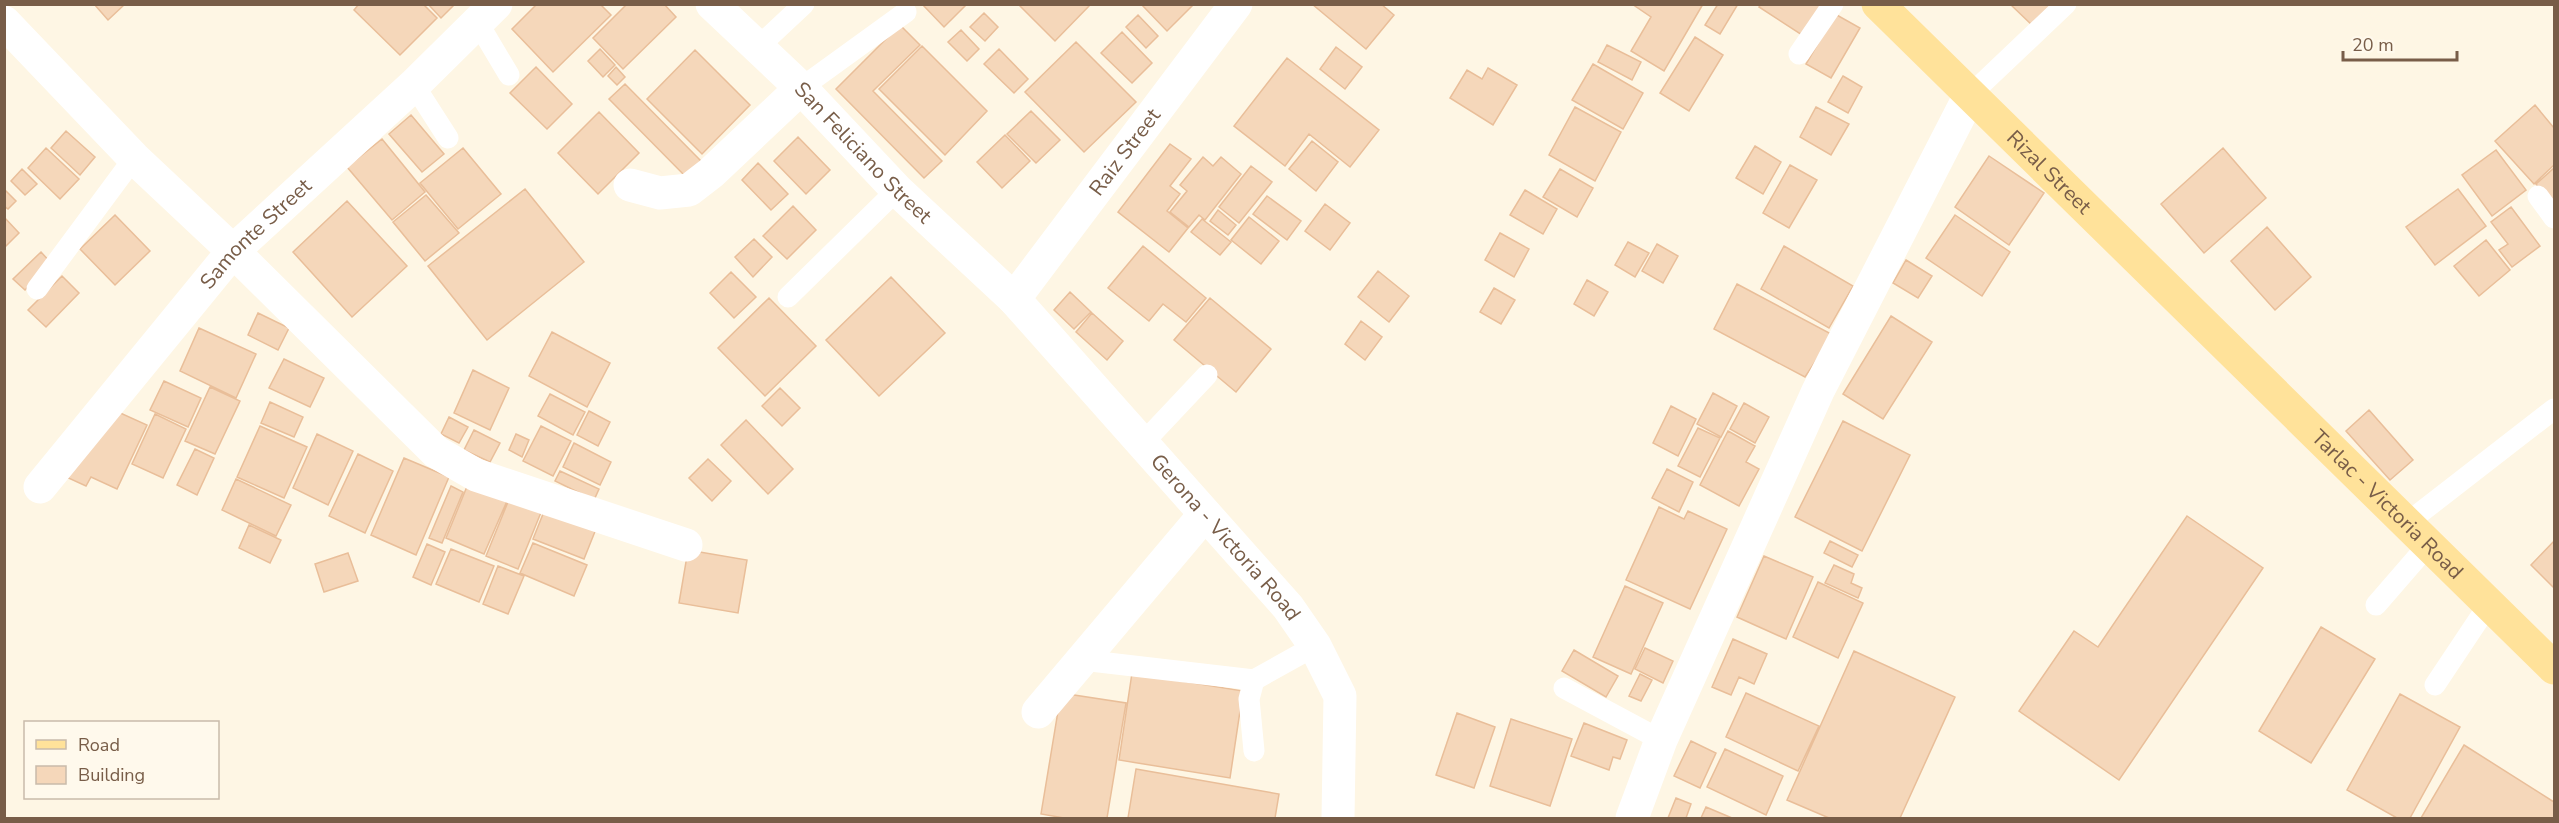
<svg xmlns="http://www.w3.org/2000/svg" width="2559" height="823" font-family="'Nunito Sans',sans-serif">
<rect width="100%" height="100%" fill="#fef6e4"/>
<path fill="#f5d7ba" stroke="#e9be99" stroke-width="1.5" d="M94,4H125L108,20Z
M359,4H423L437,18L400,55L354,10Z
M428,4H453L454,5L441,18Z
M537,4H600L611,15L553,72L512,29Z
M627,4H664L676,17L623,69L593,38Z
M922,4H967L944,27Z
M1018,4H1091L1055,41Z
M1141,4H1194L1167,31Z
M1312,4H1381L1394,15L1366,49Z
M1703,4L1664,71L1631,51L1651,17L1632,4Z
M1718,4H1738L1720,34L1705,25Z
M1761,4H1822L1802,35L1759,7Z
M2010,4H2055L2034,27Z
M984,13L998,27L985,41L970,27Z
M1835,14L1860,28L1831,78L1806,64Z
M1138,15L1158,36L1146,48L1126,27Z
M900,25L920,45L873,91L942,161L924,178L836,89Z
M961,30L979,49L967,61L948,42Z
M1122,32L1152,63L1132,83L1101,53Z
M1695,37L1723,55L1689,111L1660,93Z
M1076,42L1136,102L1084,152L1025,92Z
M1607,45L1641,62L1632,80L1598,62Z
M922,46L987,111L945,155L879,89Z
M1336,47L1362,67L1345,89L1320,69Z
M600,49L615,65L603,77L588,61Z
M999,49L1028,79L1014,93L984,64Z
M695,50L750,105L702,154L647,99Z
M1287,58L1379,130L1350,167L1309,134L1285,166L1234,126Z
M1593,64L1643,93L1623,129L1572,100Z
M536,67L572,104L547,129L510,93Z
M616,67L625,77L617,85L608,76Z
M1488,68L1517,85L1493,125L1450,98L1467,70L1482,79Z
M1843,76L1862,87L1848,113L1828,102Z
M625,84L701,161L686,177L609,99Z
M2535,105L2554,128V165L2534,184L2495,141Z
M1575,107L1621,132L1595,181L1549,155Z
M1816,107L1849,124L1831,155L1800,137Z
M1031,111L1060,140L1036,163L1007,134Z
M599,112L639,153L598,194L558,153Z
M411,115L444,154L422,172L389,134Z
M66,131L95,157L80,175L51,148Z
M1005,135L1030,161L1002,188L977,162Z
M798,137L830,170L806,194L774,161Z
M382,139L425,192L392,220L347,167Z
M1312,141L1338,162L1316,191L1289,169Z
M1170,144L1191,159L1170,186L1180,194L1167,211L1188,228L1169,252L1118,212Z
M1755,146L1781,162L1763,194L1736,178Z
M46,148L79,179L60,199L28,168Z
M463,148L501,194L458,229L420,183Z
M2223,148L2266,198L2204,253L2161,204Z
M2496,150L2526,190L2492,216L2462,175Z
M1989,156L2044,193L2009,245L1955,207Z
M1203,157L1213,166L1221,157L1241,174L1205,220L1199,215L1189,227L1170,212L1187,191L1180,185Z
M758,163L788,194L771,210L742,180Z
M1790,165L1817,180L1789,228L1763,213Z
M1251,166L1272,182L1239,223L1219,207Z
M2554,168V205L2536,184Z
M22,169L37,184L25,195L11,181Z
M1560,169L1593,188L1577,217L1543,197Z
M4,189L16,201L8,209L4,206Z
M525,189L584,262L487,340L428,266Z
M2458,189L2486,226L2435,265L2406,227Z
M1525,190L1557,209L1543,234L1510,215Z
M426,195L459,233L425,261L393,222Z
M1267,196L1301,221L1287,240L1253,214Z
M347,201L407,266L352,317L293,252Z
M1325,204L1350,223L1330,250L1305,231Z
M793,206L816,230L787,259L763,236Z
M2511,207L2540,246L2512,267L2499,250L2508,244L2491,222Z
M1218,210L1236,225L1228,235L1210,221Z
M115,215L150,251L115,285L80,249Z
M1955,215L2010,252L1982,296L1926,258Z
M4,217L19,233L4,248Z
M1249,217L1279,241L1261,264L1231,240Z
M1202,219L1231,242L1220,255L1191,232Z
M2267,227L2311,277L2275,310L2231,261Z
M1500,233L1529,249L1514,277L1485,260Z
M754,239L772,257L753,277L735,257Z
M2486,240L2510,270L2479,296L2454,266Z
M1628,242L1649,253L1635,277L1615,265Z
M1657,244L1678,256L1663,283L1642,271Z
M1143,246L1206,298L1186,322L1163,304L1149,321L1108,288Z
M1784,246L1853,286L1829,328L1761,289Z
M41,252L52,264L25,290L13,279Z
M1906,260L1932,276L1918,298L1893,283Z
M1378,271L1409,296L1389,322L1358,297Z
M731,272L756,297L734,318L710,293Z
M62,276L79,293L46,327L28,310Z
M891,277L945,333L879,396L826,340Z
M1587,280L1608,292L1594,316L1574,304Z
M1737,284L1833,335L1805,377L1714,329Z
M1494,288L1515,300L1501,324L1480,312Z
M1070,292L1091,312L1074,329L1054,310Z
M769,298L816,346L765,396L718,348Z
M1210,298L1271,349L1236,392L1174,340Z
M258,313L289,328L278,350L248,335Z
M1092,313L1123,341L1107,360L1076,332Z
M1891,316L1932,342L1883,419L1843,394Z
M1361,321L1382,337L1365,360L1345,344Z
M199,328L256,354L236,398L180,371Z
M552,332L610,363L587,407L529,376Z
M284,359L324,378L310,407L269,388Z
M473,370L509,388L490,430L454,413Z
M164,381L201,398L188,427L150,410Z
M210,387L240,401L215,454L185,441Z
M780,388L800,408L782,426L762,406Z
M1713,393L1737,406L1721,437L1697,424Z
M550,394L585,412L573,435L538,416Z
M270,402L303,417L294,437L261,423Z
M1744,403L1769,417L1755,443L1730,429Z
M1671,406L1696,419L1678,456L1653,443Z
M107,407L147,425L117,489L91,477L86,486L64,476Z
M2369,410L2413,460L2390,480L2346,431Z
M589,411L610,422L598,446L577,435Z
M155,414L186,429L163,478L132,464Z
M449,417L468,427L459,443L441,434Z
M746,420L793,469L768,494L721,445Z
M1843,421L1910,455L1862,551L1795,517Z
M260,426L307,447L284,498L237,477Z
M541,426L571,441L553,476L523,461Z
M1698,428L1720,438L1700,477L1678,466Z
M474,430L500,443L490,462L464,450Z
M1728,431L1755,446L1746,462L1759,469L1739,506L1700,485Z
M317,434L353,451L328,505L293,488Z
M516,434L529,440L522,457L509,450Z
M574,443L611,462L600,485L563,467Z
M195,449L214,458L197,495L177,485Z
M358,454L393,471L365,533L329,516Z
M404,458L449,477L416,555L371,535Z
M708,459L731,481L712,501L689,478Z
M1667,469L1693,482L1679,512L1652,498Z
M560,471L599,489L594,500L555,481Z
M236,479L291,505L276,536L222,510Z
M468,484L507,501L484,554L446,538Z
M451,486L463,492L442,543L429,538Z
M510,497L542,510L518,569L486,556Z
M547,504L598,524L584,559L533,539Z
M1659,507L1684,519L1688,511L1727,529L1690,609L1626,580Z
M2187,516L2263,568L2119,780L2019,711L2074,631L2098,647Z
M249,525L281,540L270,563L239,548Z
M1830,541L1858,555L1852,567L1824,553Z
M2554,541V588L2531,565Z
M533,543L587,565L574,596L520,573Z
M427,544L445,552L431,585L413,577Z
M451,549L494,566L479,602L436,584Z
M688,550L747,560L738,613L679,603Z
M348,553L358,581L324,592L315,564Z
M1764,556L1813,577L1786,639L1737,617Z
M1834,565L1854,574L1851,583L1862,588L1858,598L1825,583Z
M498,566L524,576L508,614L483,604Z
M1818,582L1863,603L1838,658L1793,637Z
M1625,586L1663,603L1631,674L1593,657Z
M2321,627L2375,659L2311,763L2259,731Z
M1733,639L1767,654L1754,684L1739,677L1731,695L1712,687Z
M1645,648L1673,661L1663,683L1635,669Z
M1574,650L1618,676L1606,697L1562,671Z
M1854,651L1955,697L1900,818H1829L1787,800Z
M1132,673L1243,691L1230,778L1119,760Z
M1640,674L1652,680L1641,701L1629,696Z
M1061,693L1126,703L1107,818H1064L1041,814Z
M1746,693L1819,726L1798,771L1726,737Z
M2400,694L2460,727L2410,818H2397L2347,790Z
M1457,713L1495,727L1474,788L1436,775Z
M1511,719L1572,739L1550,806L1490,786Z
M1584,723L1627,740L1620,759L1613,757L1609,770L1571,756Z
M1691,741L1716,753L1700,788L1674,776Z
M2464,745L2554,802V818H2421Z
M1725,749L1783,776L1766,815L1707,787Z
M1136,769L1279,794L1275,818H1128Z
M1676,798L1691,804L1686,818H1668Z
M1706,807L1732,818H1701Z"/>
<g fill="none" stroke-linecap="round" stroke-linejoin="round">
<path stroke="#fff" stroke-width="21" d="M478,23L509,75
M758,47L804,4
M1799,54L1833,4
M414,85L448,138
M801,88L906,12
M1970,95L2066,4
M2538,196L2554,218
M37,289L134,158
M788,297L897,190
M1142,444L1207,375
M2407,523L2554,409
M2376,605L2428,545
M1082,660L1254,680
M2435,685L2489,604
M1564,688L1661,740
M1254,751L1249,699L1254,680L1315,646"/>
<g stroke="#fff" stroke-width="33">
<path d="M4,22L134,158L233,251L436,452L476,475L686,545"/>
<path d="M630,185L660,193L689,190L711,173L801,88"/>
<path id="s1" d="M1014,299L1236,4"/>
<path id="s2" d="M40,487L233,251L414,85L496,4"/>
<path d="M1038,712L1205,514"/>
<path d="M1632,818L1661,740L1818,391L1970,95"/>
</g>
<path stroke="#fff" stroke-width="33" id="s3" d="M712,4L801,88L897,190L1014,299L1288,607L1315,646L1340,696L1338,818"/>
<path stroke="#ffe29a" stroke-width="33" id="s4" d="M1878,4L2554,668"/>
</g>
<g text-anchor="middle" stroke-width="5" stroke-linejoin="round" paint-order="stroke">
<g font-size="21" fill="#785d48" stroke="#fff9ec">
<text dy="7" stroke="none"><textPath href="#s3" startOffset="212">San Feliciano Street</textPath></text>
<text dy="7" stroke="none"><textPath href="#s1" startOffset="184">Raiz Street</textPath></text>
<text dy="7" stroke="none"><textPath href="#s4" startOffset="240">Rizal Street</textPath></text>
<text dy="7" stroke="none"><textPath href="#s2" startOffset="333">Samonte Street</textPath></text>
<text dy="7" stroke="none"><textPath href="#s4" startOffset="714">Tarlac - Victoria Road</textPath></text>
<text dy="7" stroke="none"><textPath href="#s3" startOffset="741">Gerona - Victoria Road</textPath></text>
</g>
</g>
<rect width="2559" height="823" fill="none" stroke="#785d48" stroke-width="12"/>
<rect x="24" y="721" width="195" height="78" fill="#fff9ec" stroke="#c9bbaa" stroke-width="1.5"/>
<rect x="36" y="740" width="30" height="9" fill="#ffe29a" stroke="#c9bbaa" stroke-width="1.5"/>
<text x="78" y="751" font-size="18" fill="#785d48">Road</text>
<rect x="36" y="766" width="30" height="18" fill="#f5d7ba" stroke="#c9bbaa" stroke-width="1.5"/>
<text x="78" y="781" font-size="18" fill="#785d48">Building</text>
<path d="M2343 51v9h114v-9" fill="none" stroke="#785d48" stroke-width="3"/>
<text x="2352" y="51" font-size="18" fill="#785d48" stroke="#fff9ec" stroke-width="4.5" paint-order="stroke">20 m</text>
</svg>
